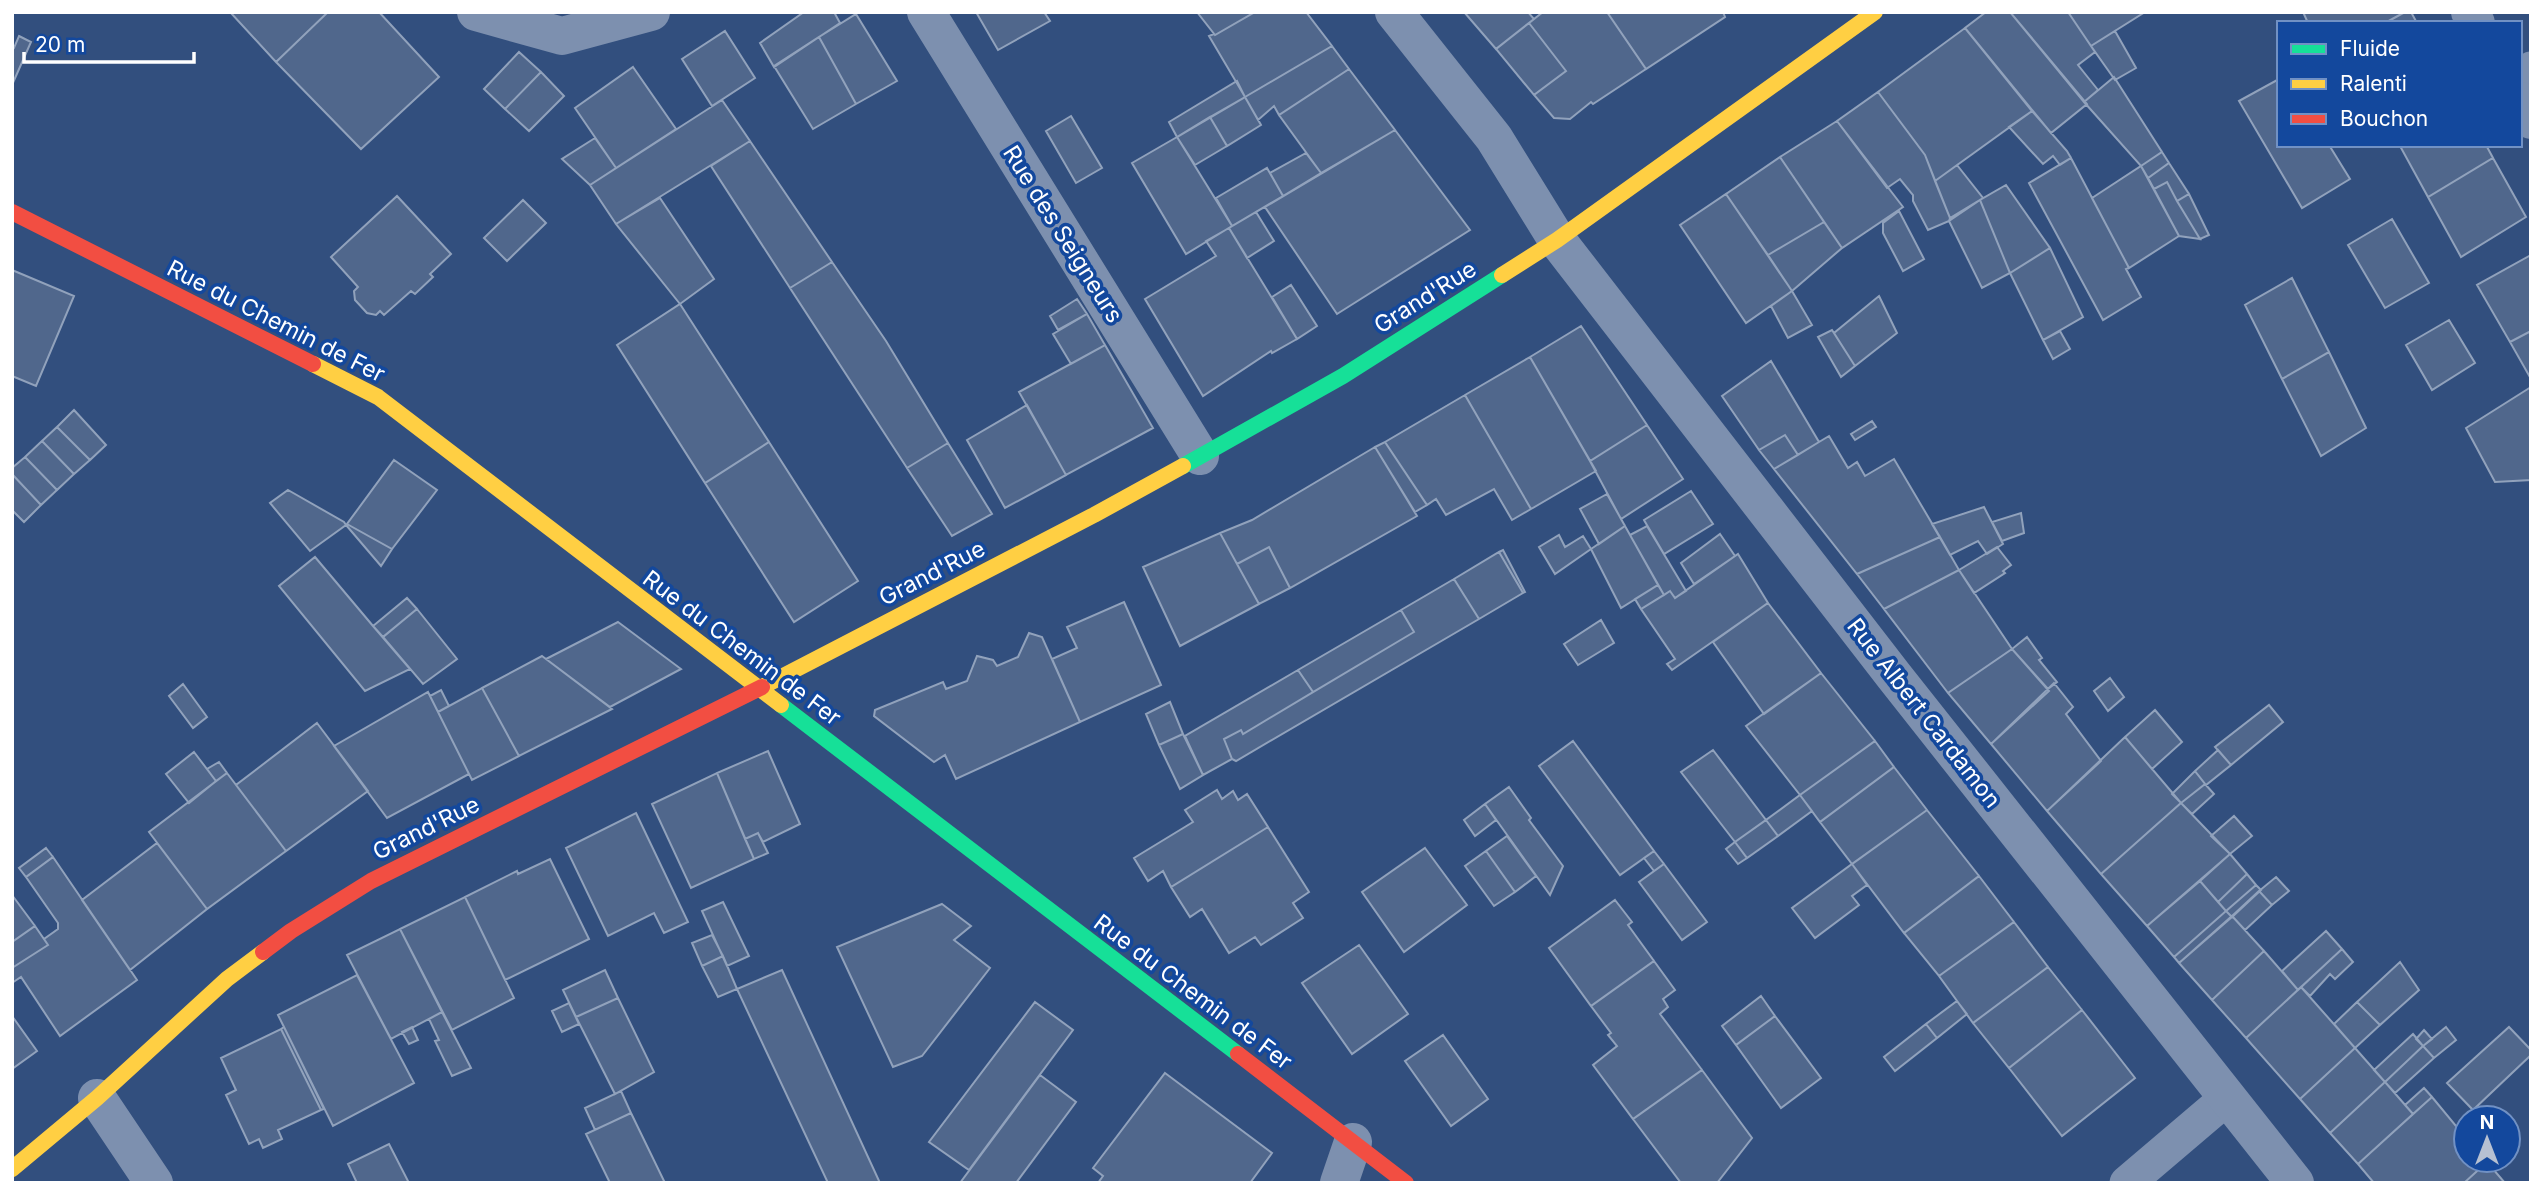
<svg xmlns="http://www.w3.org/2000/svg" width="2543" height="1195" font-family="Inter,sans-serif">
<rect width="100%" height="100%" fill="#324f7e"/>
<path fill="#50678c" stroke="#91a2bc" stroke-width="2" d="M230,12H328L276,62Z
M328,12H379L439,77L361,149L276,62Z
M804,12H834L840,23L774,67L760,43Z
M976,12H1044L1050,21L998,50Z
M1197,12H1255L1215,35Z
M1255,12H1306L1332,46L1245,97L1209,36L1214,34L1215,35Z
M1464,12H1528L1534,19L1496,49Z
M1543,12H1607L1646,69L1593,104L1591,102L1570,119L1554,118L1534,95L1566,71L1529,23Z
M1607,12H1723L1725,17L1646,69Z
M1986,12H2010L2087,104L2051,133L1965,28Z
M2010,12H2068L2095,52L2078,65L2098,90L2084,102Z
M2068,12H2145L2091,46Z
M2303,12H2405L2385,23H2308Z
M2405,12H2411L2417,23H2385Z
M856,14L897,81L856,104L819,37Z
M1529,23L1566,71L1534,95L1496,49Z
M1965,28L2032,111L1935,181L1925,155L1878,92Z
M725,31L755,78L712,106L682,59Z
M2115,31L2136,68L2115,80L2091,46Z
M19,36L31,42L12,85V47L14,48Z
M819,37L856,104L813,129L774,66Z
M1332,46L1349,69L1279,115L1274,106L1258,120L1245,97Z
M519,52L541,72L505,109L484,89Z
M633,67L676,129L616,168L575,108Z
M1349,69L1395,130L1321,173L1279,115Z
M541,72L564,96L529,131L505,109Z
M2114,77L2162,152L2141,166L2084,102Z
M2279,79V145H2329L2350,179L2302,208L2239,101Z
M1237,81L1245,97L1177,137L1169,122Z
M1878,92L1925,155L1950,218L1949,221L1928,230L1913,201V195L1900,179L1887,188L1837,121Z
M1245,97L1261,125L1227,146L1210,117Z
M722,100L750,141L616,224L590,185Z
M2032,111L2067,151L2071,158L2060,165L2053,156L2043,164L2009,127Z
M1071,116L1102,168L1076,183L1046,131Z
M1210,117L1227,146L1195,165L1177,137Z
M1837,121L1903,207L1842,248L1780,157Z
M1395,130L1470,230L1337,314L1265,207Z
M1177,137L1232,226L1186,254L1132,163Z
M595,138L616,168L590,185L562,159Z
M750,141L832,262L790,288L711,166Z
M2486,145L2493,158L2428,197L2400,146Z
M2162,152L2169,163L2148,178L2141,166Z
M1306,153L1321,173L1283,196L1270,173Z
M1780,157L1824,222L1768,255L1726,194Z
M2071,158L2129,268L2126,269L2141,297L2103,320L2029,183Z
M2493,158L2526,217L2461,257L2428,197Z
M2169,163L2189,194L2177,201L2167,182L2154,189L2148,178Z
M1957,165L1983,198L1950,218L1935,181Z
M2141,166L2179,236L2129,268L2092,198Z
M1267,168L1283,196L1232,226L1216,198Z
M2167,182L2177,201L2200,239L2179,236L2154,189Z
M2006,185L2050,248L2010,273L1980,200Z
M1726,194L1792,291L1746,323L1680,225Z
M2189,194L2209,235L2200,239L2177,201Z
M397,196L451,254L430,274L433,277L415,294L411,291L384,315L380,311L376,315L367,313L355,300L354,291L358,287L331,257Z
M660,198L714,279L680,304L616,224Z
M523,200L546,223L507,261L484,238Z
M1980,200L2010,273L1982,288L1949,221Z
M1899,211L1924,259L1903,271L1883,233V223Z
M1256,212L1274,241L1247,258L1229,228Z
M2392,219L2429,283L2385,308L2348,245Z
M1824,222L1842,248L1792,291L1768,255Z
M1229,228L1297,339L1272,353L1271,351L1203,396L1145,299L1216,256L1206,241Z
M2050,248L2083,317L2043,340L2010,273Z
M2531,255V331L2510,342L2477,285Z
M832,262L886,341L948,443L907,468L790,288Z
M12,270L74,296L36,386L12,376Z
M2292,278L2329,352L2282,379L2245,305Z
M1291,285L1317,326L1297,339L1272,297Z
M1792,291L1812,325L1788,338L1771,306Z
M1879,296L1897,333L1855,366L1834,333Z
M1077,299L1087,314L1058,330L1050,316Z
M680,304L769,442L705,483L617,345Z
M1087,314L1105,345L1071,364L1053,334Z
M2449,320L2475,363L2432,390L2406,345Z
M1581,326L1647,425L1590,461L1530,357Z
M1832,330L1855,366L1841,377L1818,337Z
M2060,331L2070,349L2053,359L2043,340Z
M2531,331V379L2510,342Z
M1105,345L1153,428L1066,475L1019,392Z
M2329,352L2366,428L2321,456L2282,379Z
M1530,357L1596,471L1531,509L1465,395Z
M1771,361L1819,442L1798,455L1785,435L1759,450L1722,396Z
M2531,387V480L2495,482L2466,428Z
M1465,395L1531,509L1512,520L1494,489L1446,515L1436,499L1427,505L1385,442Z
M1027,405L1066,475L1005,508L967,440Z
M74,410L106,445L90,460L57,427Z
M1872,421L1876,427L1855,440L1851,434Z
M1647,425L1683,479L1621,519L1590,461Z
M57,427L90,460L74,474L42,441Z
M1785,435L1798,455L1774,469L1759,450Z
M1829,436L1848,468L1857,462L1865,476L1894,459L1940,537L1857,574L1774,469Z
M42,441L74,474L57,490L25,457Z
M769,442L858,581L794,622L705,483Z
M1385,442L1427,505L1415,512L1375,447Z
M948,443L992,514L952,536L907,468Z
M1375,447L1417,516L1290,588L1269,547L1237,564L1220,533L1252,520Z
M25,457L57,490L41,505L12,474V468Z
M394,460L437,490L392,549L347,524Z
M12,474L41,505L24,522L12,510Z
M288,490L344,522L346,525L310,551L270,503Z
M1691,491L1713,524L1664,554L1644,520Z
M1607,494L1625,526L1599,544L1580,509Z
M1984,507L2003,544L1987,554L1978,541L1950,555L1932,524Z
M2021,513L2024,533L2002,541L1992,522Z
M347,524L392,549L381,566L346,525Z
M1625,526L1658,585L1621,608L1591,549Z
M1647,526L1686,591L1675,598L1670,591L1664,595L1630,535Z
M1220,533L1259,604L1180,646L1143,567Z
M1720,534L1735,556L1694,584L1681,563Z
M1559,535L1565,547L1583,536L1591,549L1555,574L1539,547Z
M1940,537L1959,570L1884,609L1857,574Z
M1269,547L1290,588L1259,604L1237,564Z
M1997,547L2011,565L2003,571L2005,573L1974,593L1959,570Z
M1503,550L1525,592L1523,593L1499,552Z
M1499,552L1523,593L1479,619L1454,579Z
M1738,554L1768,603L1672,670L1667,664L1675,659L1641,609L1670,591L1675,598Z
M315,557L373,626L410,669L365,691L279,586Z
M1959,570L2012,649L1948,693L1884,609Z
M1454,579L1479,619L1236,761L1232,759L1224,739L1241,730L1243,734L1414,632L1401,610Z
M1658,585L1664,595L1641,609L1635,599Z
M407,598L417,609L383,637L373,626Z
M1124,602L1161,685L1080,722L1052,659L1077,648L1067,627Z
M1768,603L1821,673L1764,714L1713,642Z
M417,609L457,659L423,684L383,637Z
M1401,610L1414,632L1313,692L1298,670Z
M1601,620L1614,643L1578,665L1564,644Z
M618,622L681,669L610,707L546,659Z
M1029,633L1042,637L1080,722L956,779L945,755L934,762L874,716L875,710L943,682L946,689L967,681L977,656L993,660L997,666L1018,657Z
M2027,637L2042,658L2039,660L2057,682L2048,689L2012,649Z
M2012,649L2049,691L1991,744L1948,693Z
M542,656L612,709L519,756L482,688Z
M1298,670L1313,692L1243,734L1241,730L1224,739L1232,759L1203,775L1185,736Z
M1821,673L1875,741L1800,795L1746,726Z
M2110,678L2124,697L2108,711L2094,691Z
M2054,683L2073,707L2066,714L2101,761L2047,811L1991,744Z
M183,684L207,717L193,728L169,696Z
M482,688L519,756L472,780L438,712Z
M441,690L449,706L438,712L430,696Z
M428,692L469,774L387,818L334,746Z
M1170,702L1183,734L1159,745L1146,714Z
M2269,705L2283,722L2231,765L2215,747Z
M2155,710L2182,742L2152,769L2125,737Z
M317,723L368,791L286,851L236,785Z
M1183,734L1203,775L1180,789L1159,745Z
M2125,737L2181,803L2101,874L2047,811Z
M1573,741L1654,851L1620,875L1539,766Z
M1875,741L1894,767L1820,822L1800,795Z
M1713,750L1766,820L1735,842L1681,772Z
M2218,750L2231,765L2206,785L2195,771Z
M768,751L800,824L763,842L758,833L745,839L717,773Z
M194,752L216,781L189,803L166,774Z
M219,762L227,773L216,781L207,769Z
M1894,767L1927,810L1852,864L1820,822Z
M2195,771L2205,784L2181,803L2172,794Z
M227,773L286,851L207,909L149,832Z
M717,773L754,859L691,888L652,804Z
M2205,784L2214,794L2192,814L2181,803Z
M1509,787L1531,818L1529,820L1563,866L1550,895L1485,804Z
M1217,790L1222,799L1233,791L1238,800L1247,794L1268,827L1171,887L1163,871L1148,881L1134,858L1193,822L1185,810Z
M1800,795L1812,811L1778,836L1766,820Z
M2181,803L2230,854L2147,926L2101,874Z
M1485,804L1496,820L1475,836L1464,820Z
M1927,810L1979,876L1904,933L1852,864Z
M636,813L688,922L664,933L654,913L608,936L566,848Z
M2234,816L2252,836L2230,854L2211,836Z
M1766,820L1778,836L1747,858L1735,842Z
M1268,827L1309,892L1293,903L1303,918L1261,945L1255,937L1229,953L1202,909L1190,917L1171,887Z
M758,833L768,853L754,859L745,839Z
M1507,836L1536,876L1515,892L1486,851Z
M1735,842L1747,858L1738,864L1726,849Z
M157,843L207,909L130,970L82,900Z
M46,848L53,857L26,877L19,868Z
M1425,848L1467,905L1404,952L1362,892Z
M1486,851L1515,892L1494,906L1465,866Z
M1654,851L1664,864L1654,871L1644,858Z
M2230,854L2247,874L2218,902L2200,881Z
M53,857L137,980L60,1036L21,977L12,983V968L48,945L44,939L58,929V923L26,877Z
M550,859L589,939L505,980L465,897L517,871L518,874Z
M1664,864L1707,922L1682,940L1639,882Z
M1852,864L1867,885L1852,896L1859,905L1815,938L1792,908Z
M2247,874L2256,885L2226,911L2218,902Z
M1979,876L2014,922L1939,976L1904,933Z
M2276,877L2289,891L2272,905L2259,891Z
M2200,881L2226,911L2174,957L2147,926Z
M2256,885L2261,890L2232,917L2226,911Z
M2259,891L2272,905L2245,930L2232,916Z
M12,895L35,926L12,942Z
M465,897L514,998L452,1030L400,929Z
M1615,900L1632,922L1628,925L1654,961L1591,1006L1549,948Z
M723,902L749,956L727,966L702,911Z
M942,904L971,926L954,940L990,968L922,1056L893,1067L837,947Z
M2226,911L2232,917L2179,963L2174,957Z
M2232,916L2264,951L2212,1000L2179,963Z
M2014,922L2048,967L1973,1023L1939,976Z
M35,926L48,945L12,968V942Z
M400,929L442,1012L391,1039L347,955Z
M2326,931L2342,949L2298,990L2282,971Z
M712,935L723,956L702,966L692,943Z
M1359,945L1408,1014L1352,1054L1302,983Z
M2342,949L2353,962L2335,979L2330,974L2310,996L2301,987Z
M2264,951L2298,990L2246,1038L2212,1000Z
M723,956L737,989L718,997L702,966Z
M1654,961L1675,990L1663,999L1668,1007L1660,1014L1702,1070L1633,1119L1593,1065L1617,1046L1608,1035L1611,1033L1591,1006Z
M2400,962L2419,990L2380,1025L2357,1002Z
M2048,967L2082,1010L2009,1068L1973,1023Z
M605,970L618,998L576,1017L563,990Z
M782,970L880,1183H828L737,989Z
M357,975L414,1083L333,1126L278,1015Z
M2301,987L2355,1048L2300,1099L2246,1038Z
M1761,996L1775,1016L1736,1045L1722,1026Z
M618,998L654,1072L615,1094L576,1017Z
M1957,1001L1967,1014L1937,1038L1926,1024Z
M1035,1002L1073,1030L969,1170L929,1142Z
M2357,1002L2380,1025L2355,1048L2334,1024Z
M569,1003L579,1024L562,1032L552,1011Z
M2082,1010L2135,1078L2062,1136L2009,1068Z
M442,1012L471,1068L452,1076L435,1041L439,1040L429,1019Z
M12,1016L37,1051L12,1069Z
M1775,1016L1821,1078L1781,1108L1736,1045Z
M1926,1024L1937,1038L1895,1071L1884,1057Z
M284,1027L324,1109L321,1110L281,1029Z
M412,1027L418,1040L409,1044L402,1032Z
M2446,1027L2456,1040L2434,1058L2423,1046Z
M2509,1027L2531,1050V1055L2473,1110L2447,1083Z
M281,1029L321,1110L278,1130L282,1139L263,1148L259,1139L249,1144L226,1095L236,1090L221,1058Z
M2424,1030L2432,1039L2423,1046L2416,1039Z
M2413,1034L2423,1046L2385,1082L2374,1070Z
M1443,1035L1488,1099L1451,1126L1405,1061Z
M2423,1046L2434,1058L2395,1093L2385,1082Z
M2355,1048L2385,1082L2330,1133L2300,1099Z
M1702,1070L1752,1138L1717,1183H1681L1633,1119Z
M1165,1073L1272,1153L1250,1183H1098L1103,1176L1093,1168Z
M1040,1075L1076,1102L1016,1183H960Z
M2385,1082L2413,1114L2358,1164L2330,1133Z
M2424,1088L2432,1097L2413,1114L2405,1105Z
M621,1091L631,1113L595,1130L585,1108Z
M2432,1097L2466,1138V1160H2485L2487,1162L2464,1183H2374L2358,1164Z
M631,1113L665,1183H610L586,1134Z
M389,1144L409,1183H357L348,1164Z
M2487,1162L2505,1183H2464Z"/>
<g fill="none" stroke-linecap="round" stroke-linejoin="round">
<path stroke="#7d90af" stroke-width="35" d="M2520,75L2531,69
M2127,1183L2227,1098"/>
<path stroke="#7d90af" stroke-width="38" d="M476,12L562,36L651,12
M926,12L1200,456
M1394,12L1494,138L1557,240L1894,676L2295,1183
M2470,12L2476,23
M2520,101L2531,120
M97,1098L154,1183
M1339,1183L1353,1142"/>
<path stroke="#16e098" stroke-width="16" d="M1183,466L1343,376L1502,275
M781,705L1238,1054"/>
<path stroke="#ffcf43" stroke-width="16" d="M1502,275L1557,240L1875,12
M313,364L378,397L781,705
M762,687L1094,515L1183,466
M12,1169L97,1098L227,979L263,952"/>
<path stroke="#f24e42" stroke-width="16" d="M12,212L313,364
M263,952L291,931L371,881L762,687
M1238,1054L1406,1183"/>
</g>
<g text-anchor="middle" stroke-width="7" stroke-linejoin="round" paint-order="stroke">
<g font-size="23" fill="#fff" stroke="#13489d">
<text transform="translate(1063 234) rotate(58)" y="8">Rue des Seigneurs</text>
<text transform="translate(1425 297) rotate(-32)" y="8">Grand'Rue</text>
<text transform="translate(276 321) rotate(27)" y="8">Rue du Chemin de Fer</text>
<text transform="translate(932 573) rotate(-27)" y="8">Grand'Rue</text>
<text transform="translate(742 648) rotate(37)" y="8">Rue du Chemin de Fer</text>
<text transform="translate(1924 713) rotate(52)" y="8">Rue Albert Cardamon</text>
<text transform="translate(426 828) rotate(-26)" y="8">Grand'Rue</text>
<text transform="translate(1193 992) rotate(37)" y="8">Rue du Chemin de Fer</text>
</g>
</g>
<rect width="2543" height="1195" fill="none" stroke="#ffffff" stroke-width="28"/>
<rect x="2277" y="21" width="245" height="126" fill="#13489d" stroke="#7191c4" stroke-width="2"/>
<rect x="2291" y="44" width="35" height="10" fill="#16e098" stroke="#7191c4" stroke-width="2"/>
<text x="2340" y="56" font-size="21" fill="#ffffff">Fluide</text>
<rect x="2291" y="79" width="35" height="10" fill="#ffcf43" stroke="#7191c4" stroke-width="2"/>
<text x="2340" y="91" font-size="21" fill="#ffffff">Ralenti</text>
<rect x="2291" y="114" width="35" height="10" fill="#f24e42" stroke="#7191c4" stroke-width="2"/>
<text x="2340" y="126" font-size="21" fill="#ffffff">Bouchon</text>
<g transform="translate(2487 1139)"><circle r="33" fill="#13489d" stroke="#7191c4" stroke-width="2"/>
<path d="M0-5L12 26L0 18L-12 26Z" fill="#b7c1d2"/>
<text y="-10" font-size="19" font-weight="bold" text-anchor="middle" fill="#ffffff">N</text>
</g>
<path d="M24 52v10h170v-10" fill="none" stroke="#ffffff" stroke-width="3.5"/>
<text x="35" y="52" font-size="21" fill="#ffffff" stroke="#13489d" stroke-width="5" paint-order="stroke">20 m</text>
</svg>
